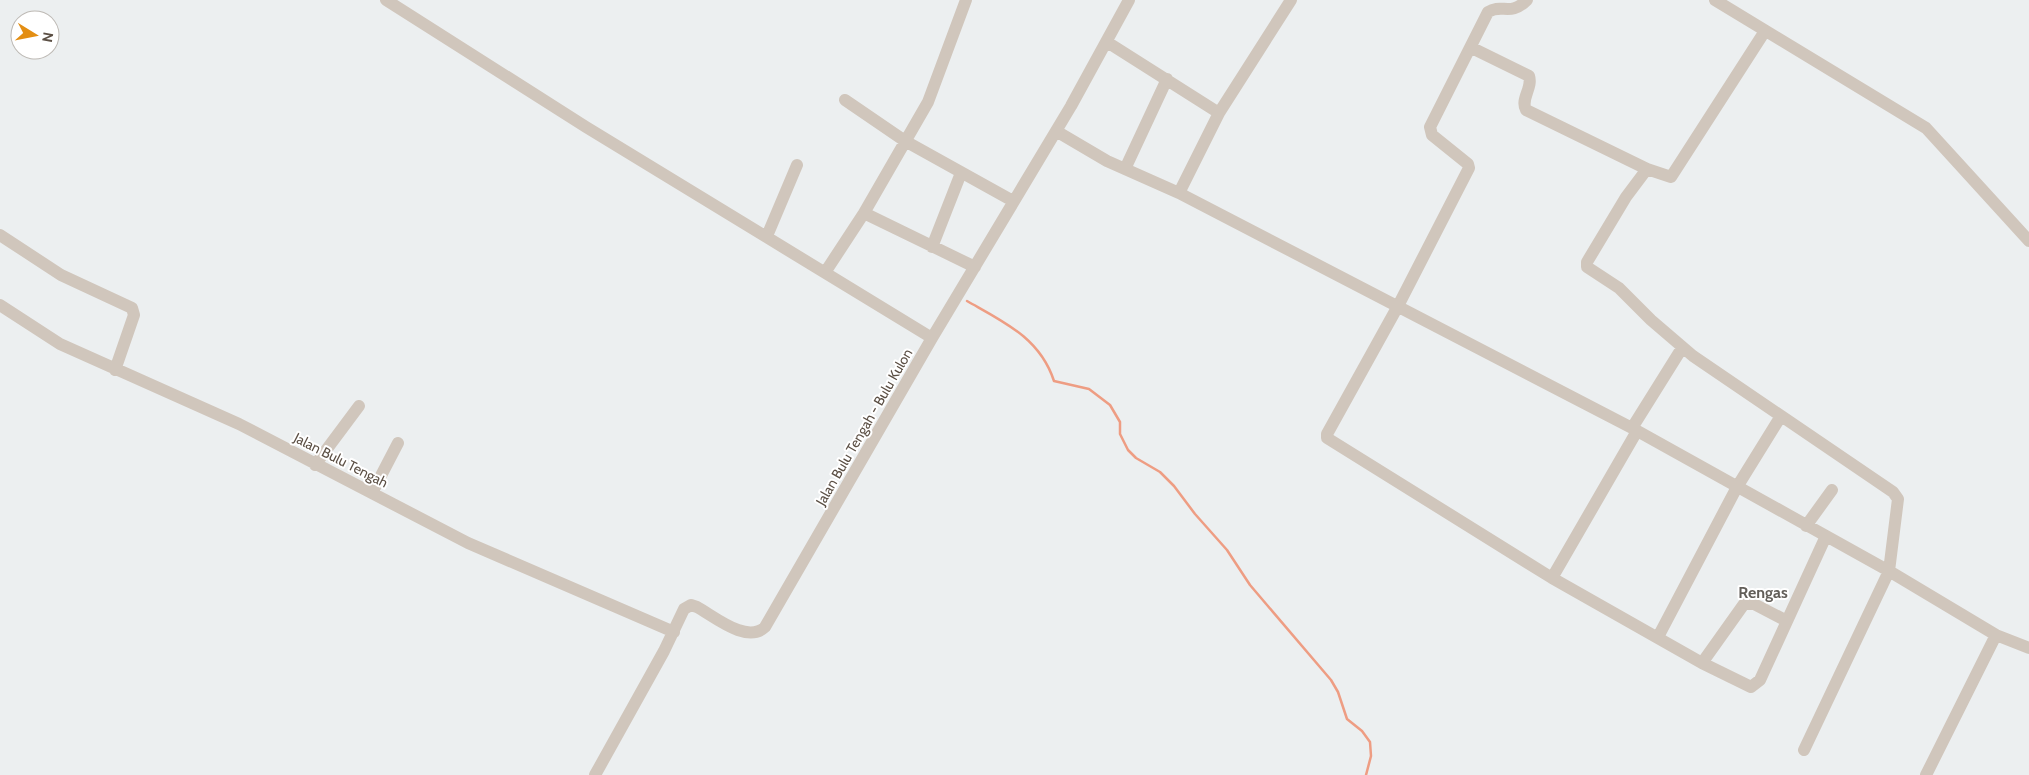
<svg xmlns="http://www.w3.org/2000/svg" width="2029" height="775" font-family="Cabin,sans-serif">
<rect width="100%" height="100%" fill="#eceff0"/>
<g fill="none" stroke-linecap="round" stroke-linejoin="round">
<path stroke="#ee9d83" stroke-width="2.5" d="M967,301C1004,322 1040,338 1054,381L1089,389L1110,405L1120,422V434L1128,450L1136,458L1160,472L1174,486L1195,514L1227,550L1250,585L1331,680L1338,692L1347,719L1362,731L1370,742L1371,756L1366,775"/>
<path stroke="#d0c6bc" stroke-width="12" d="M386,0L586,127L932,338
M1527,0C1510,17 1502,3 1488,12L1430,127L1432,135L1468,164L1469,168L1398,306L1327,434V438L1552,578L1702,663L1751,687L1760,680L1826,536
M1715,0L1926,128L2029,241
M1107,42L1219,113
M1472,48L1529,76C1533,88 1520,99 1526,110L1647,169L1671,177L1765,31
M845,100L905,141L1013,201
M1056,131L1107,161L1179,193L1632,428L1889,571L1996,635L2029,648
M1125,169L1167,79
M1647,169L1626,197L1587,262V267L1619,288L1651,320L1693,356L1893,492L1898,499L1889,571L1804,750
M1179,193L1219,113L1291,0
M864,213L975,267
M0,235L61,275L132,308L134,315L115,370
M767,236L797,165
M932,247L961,173
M826,271L864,213L928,102L966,0
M0,305L60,344L239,424L468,543L674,632
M1632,428L1682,348
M315,465L359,406
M372,493L398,443
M1806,526L1832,490
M1552,578L1637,431
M1658,637L1737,487L1781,416
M1702,663L1744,604H1754L1787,621
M595,775L664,651L684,609L691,605L697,607C715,617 747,644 765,627L932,338L1071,106L1129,0
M1926,775L1996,635"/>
</g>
<g text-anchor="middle" stroke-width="4" stroke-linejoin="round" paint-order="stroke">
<g font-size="14" fill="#5b4f44" stroke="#fff">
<text transform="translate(864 427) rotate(-60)" y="5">Jalan Bulu Tengah - Bulu Kulon</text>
<text transform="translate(341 460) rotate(27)" y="5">Jalan Bulu Tengah</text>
</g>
<g font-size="16" font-weight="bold" fill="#625e59" stroke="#fff">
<text x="1763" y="598">Rengas</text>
</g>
</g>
<g transform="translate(35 35) rotate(100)"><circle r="24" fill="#ffffff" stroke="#bdb9b4"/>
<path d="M0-4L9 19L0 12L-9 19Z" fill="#e38e13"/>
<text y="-8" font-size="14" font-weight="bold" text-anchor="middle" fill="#5b4f44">N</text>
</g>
</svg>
